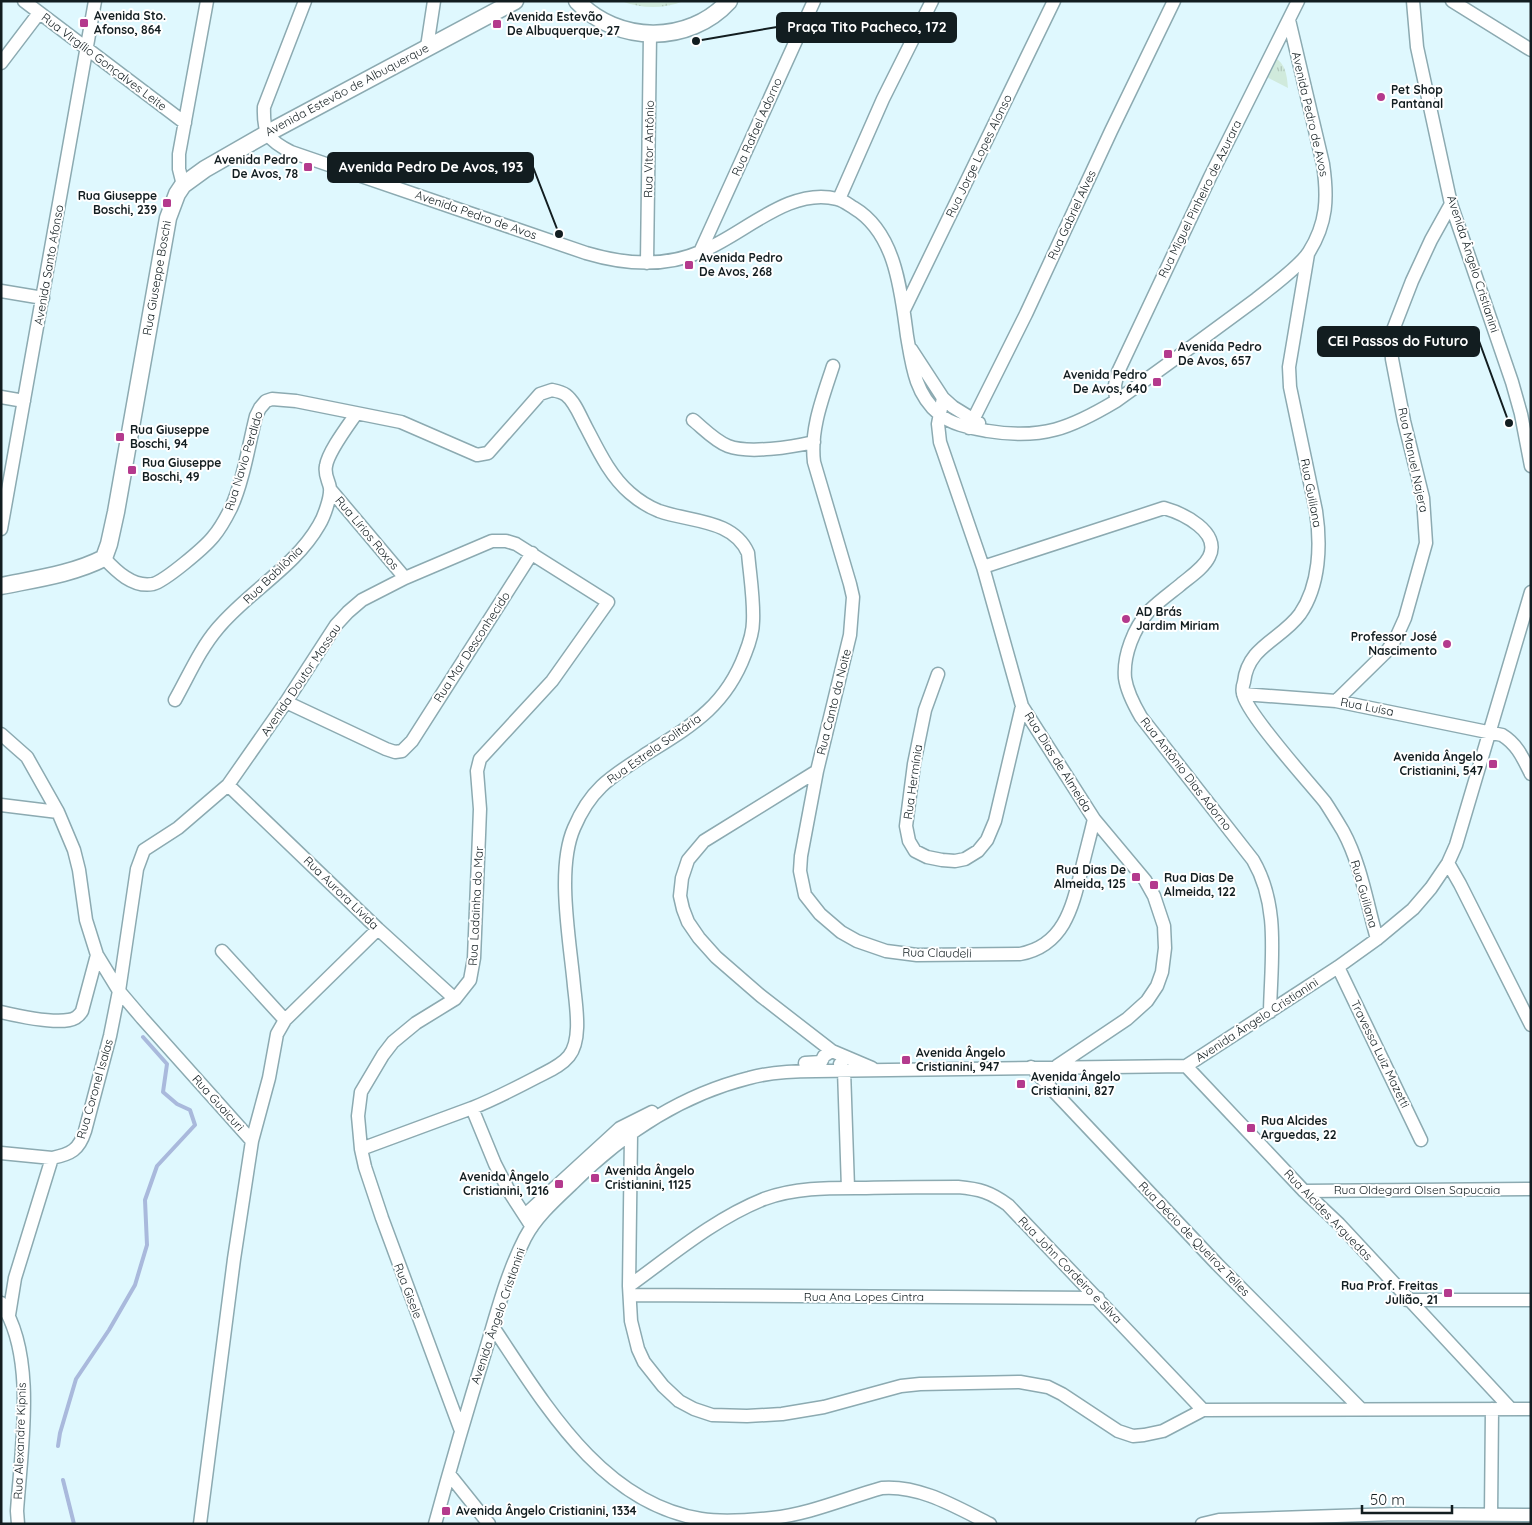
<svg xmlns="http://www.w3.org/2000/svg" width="1532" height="1525" font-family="Quicksand,sans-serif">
<defs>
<pattern id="grass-tufts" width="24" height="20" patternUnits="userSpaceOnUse" patternTransform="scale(1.25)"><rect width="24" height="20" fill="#d0eadc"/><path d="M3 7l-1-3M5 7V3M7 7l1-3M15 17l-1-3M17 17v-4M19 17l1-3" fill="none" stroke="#b2c8bc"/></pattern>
</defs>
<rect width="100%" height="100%" fill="#dff8fe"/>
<path fill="url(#grass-tufts)" d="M621,1H684C663,9 643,9 621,1Z
M1271,56C1285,61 1287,74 1288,88L1261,74Z"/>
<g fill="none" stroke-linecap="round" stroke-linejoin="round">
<path stroke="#a9b9dc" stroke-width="4" d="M58,1446L60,1433L76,1379L109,1330L135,1285L147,1245L145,1200L157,1166L195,1125L190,1110L177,1104L163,1092L167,1064L143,1037
M63,1480L74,1524"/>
<g stroke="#8caab1" stroke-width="15">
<path id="minor" d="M24,1L185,123
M305,1L264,107C263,134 268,140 291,152L586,253C623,264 663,268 700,252C742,236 789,186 837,199C843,200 849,205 854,208C896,233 901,292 907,336C912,365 915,394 939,414C952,425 972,428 988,431C1042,440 1071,428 1116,401C1163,368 1209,334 1255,300C1268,290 1301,265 1309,252C1327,223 1328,198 1323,164L1289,20
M1413,1L1417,47L1451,204L1512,382L1521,414L1531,466
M1452,1L1531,50
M427,47L434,1
M1,63L39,13
M183,185L179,169V154L207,1
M839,199L883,99L932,1
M700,252L814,1
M1308,254L1289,367L1290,387L1316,511C1321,544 1320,585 1300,614C1281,640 1248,646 1244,682C1243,685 1242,690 1243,693C1245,712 1309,782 1325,802C1331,811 1337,821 1343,831C1361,864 1367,904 1377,939
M647,263L650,34
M1,291L43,298
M904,310L1054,1
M911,349L943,398L953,407L979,423
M833,366C823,397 810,429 814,462L850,584L853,597L850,635L817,771L704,841L688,860L682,878L680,896L683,909L688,922L699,938L716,957L761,996L832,1051L872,1068
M1,397L24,401
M943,398L938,424L940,442L983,567L1022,706L1094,819L1145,880L1154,896L1164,926L1165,948L1162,972L1157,986L1147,1001L1127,1019L1057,1066
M1116,401L1115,385L1118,372L1210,177L1298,1
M693,420C704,429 715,441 728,446C749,454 792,447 814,442
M969,428L1026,314L1111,131L1174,1
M330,489L405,578
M1,529L95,1
M104,558C116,571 133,588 153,584C165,581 204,548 213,537C220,529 226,518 231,508C243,482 249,444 256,416L260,408L266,401L272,399L296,401L401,422L477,455L488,453L540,394L552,390C557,391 562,392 566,395C575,402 580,416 586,427C598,450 610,476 630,493C638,500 649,507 659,511C690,522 733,519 748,553C750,576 754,599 753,621C753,633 749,644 745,654C725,708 689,727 643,756C609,778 590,790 574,828C556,869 570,941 574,986C576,1006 582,1040 569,1056C561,1066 548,1071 537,1077C516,1088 495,1099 472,1108L495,1164L510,1193L532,1227
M983,567L1164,508C1182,513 1222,532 1209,557C1203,569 1188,578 1179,586C1169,594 1158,602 1149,611C1134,628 1123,655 1125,678C1127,692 1134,705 1141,717L1253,860C1280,906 1271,960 1270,1012
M938,674L925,710L914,764L906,826L909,841L915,851L927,857L942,860L955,861L965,859L978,851L987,840L995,821L1022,706
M1243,694L1336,701L1502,735C1517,744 1523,758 1531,774
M175,700C189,675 200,649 218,628C249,591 295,567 319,525C324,517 331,497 330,488C329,481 324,475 326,466C328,452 347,427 356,414
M1336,701L1387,651L1396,638L1405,618L1426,543L1423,498L1404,421L1392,359L1391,345L1393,330L1412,281L1431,240L1451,204
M286,702L386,749L395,752L402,751L412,741L532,553
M1,734L27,757L58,812L74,850L79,870L86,920L97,955L119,991L142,1018L252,1141L234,1259L200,1524
M817,771L801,856L800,871L805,895L820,914L841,932L857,941L886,951L917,955L1020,954C1063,946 1072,909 1081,872C1085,854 1090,837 1094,819
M228,785L378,929L455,999
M1,805L58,812
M1448,863L1460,884L1531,1025
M222,951L285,1020
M1338,967L1421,1140
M1,1012C18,1016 52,1023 69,1020C75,1019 79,1016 82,1011L97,955
M805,1063L821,1062L824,1056L832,1051
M840,1064L844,1070L848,1188
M1186,1066L1304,1191L1339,1224L1511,1409
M1031,1067L1217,1264L1361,1409
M631,1134L629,1286L631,1321L638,1349L644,1362L663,1386L679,1401L694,1409L712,1415L747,1416L782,1414L824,1407L901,1386L920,1384L1020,1382L1048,1387L1062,1394L1118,1431L1133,1436L1144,1435L1163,1431L1203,1410
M252,1141L269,1078L277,1034L285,1020L378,929
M361,1149L472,1108
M1,1153L52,1158
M1304,1191L1531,1189
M525,1215L620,1128L652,1112
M629,1286C672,1255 714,1219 764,1199C797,1187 831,1188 866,1188C896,1187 927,1187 958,1187C980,1189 990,1192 1008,1205L1203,1410L1531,1409
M630,1295L1098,1298
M1407,1300H1531
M1,1303C37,1355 21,1450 17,1511L18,1524
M9,1315L15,1278L52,1158C71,1154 79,1150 85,1131L110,1036L119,991L137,869L144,850L178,828L228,785L286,702L336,625L348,612L362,600L405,578L492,541H506L516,544L608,602L552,681L480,759L477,771L480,809L479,835L474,958L470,980L455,999L416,1023L393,1042L383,1055L361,1092L358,1116L361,1149L365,1167L382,1218L461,1431
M493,1327C544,1403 601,1503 701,1519C720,1522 753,1520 772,1518C810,1514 846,1498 882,1488C920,1485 956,1507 990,1524
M449,1474L489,1524
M1491,1515L1492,1409
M435,1524C451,1465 468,1407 486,1349C497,1312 507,1273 525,1238C536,1217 555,1200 572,1184C621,1135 681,1095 749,1078C770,1072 794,1071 816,1071L1186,1066L1338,967L1377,939L1413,909L1431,888L1448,863L1456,845L1531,592
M1202,1524L1219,1520L1395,1514L1531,1515"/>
</g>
<g stroke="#8caab1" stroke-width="19">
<path id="major" d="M577,1C617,44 689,45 729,1
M1,586C35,579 73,574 104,558L109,544L116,512L168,218L177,194L183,185L205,169L266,134L515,1"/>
</g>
<use href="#minor" stroke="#fff" stroke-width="12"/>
<use href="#major" stroke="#fff" stroke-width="16"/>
</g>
<g fill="#b43a8d" stroke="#fff" stroke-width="2">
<rect x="79" y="18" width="10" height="10" rx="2.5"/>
<rect x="492" y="19" width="10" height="10" rx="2.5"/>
<circle cx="1381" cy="97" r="5"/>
<rect x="303" y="162" width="10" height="10" rx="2.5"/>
<rect x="162" y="198" width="10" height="10" rx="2.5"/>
<rect x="684" y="260" width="10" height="10" rx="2.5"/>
<rect x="1163" y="349" width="10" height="10" rx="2.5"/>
<rect x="1152" y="377" width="10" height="10" rx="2.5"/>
<rect x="115" y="432" width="10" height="10" rx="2.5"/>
<rect x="127" y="465" width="10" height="10" rx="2.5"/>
<circle cx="1126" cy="619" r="5"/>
<circle cx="1447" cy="644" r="5"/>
<rect x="1488" y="759" width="10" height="10" rx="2.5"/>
<rect x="1131" y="872" width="10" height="10" rx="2.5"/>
<rect x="1149" y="880" width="10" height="10" rx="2.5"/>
<rect x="901" y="1055" width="10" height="10" rx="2.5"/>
<rect x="1016" y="1079" width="10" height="10" rx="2.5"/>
<rect x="1246" y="1123" width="10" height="10" rx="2.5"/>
<rect x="590" y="1173" width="10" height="10" rx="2.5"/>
<rect x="554" y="1179" width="10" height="10" rx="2.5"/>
<rect x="1443" y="1288" width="10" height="10" rx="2.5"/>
<rect x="441" y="1506" width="10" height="10" rx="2.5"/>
</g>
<g text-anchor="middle" stroke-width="4" stroke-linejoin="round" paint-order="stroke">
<g font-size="12" font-weight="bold" fill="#121d20" stroke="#fff" text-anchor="start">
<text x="94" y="20">Avenida Sto.<tspan x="94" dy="14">Afonso, 864</tspan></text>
<text x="507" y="21">Avenida Estevão<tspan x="507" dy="14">De Albuquerque, 27</tspan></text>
<text x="1391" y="94">Pet Shop<tspan x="1391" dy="14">Pantanal</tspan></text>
<text x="298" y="164" text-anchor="end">Avenida Pedro<tspan x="298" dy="14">De Avos, 78</tspan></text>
<text x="157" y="200" text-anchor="end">Rua Giuseppe<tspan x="157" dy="14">Boschi, 239</tspan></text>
<text x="699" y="262">Avenida Pedro<tspan x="699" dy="14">De Avos, 268</tspan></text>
<text x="1178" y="351">Avenida Pedro<tspan x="1178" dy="14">De Avos, 657</tspan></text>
<text x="1147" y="379" text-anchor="end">Avenida Pedro<tspan x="1147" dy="14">De Avos, 640</tspan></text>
<text x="130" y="434">Rua Giuseppe<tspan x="130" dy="14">Boschi, 94</tspan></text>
<text x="142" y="467">Rua Giuseppe<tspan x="142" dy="14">Boschi, 49</tspan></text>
<text x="1136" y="616">AD Brás<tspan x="1136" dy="14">Jardim Miriam</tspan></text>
<text x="1437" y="641" text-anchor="end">Professor José<tspan x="1437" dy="14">Nascimento</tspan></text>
<text x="1483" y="761" text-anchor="end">Avenida Ângelo<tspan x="1483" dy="14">Cristianini, 547</tspan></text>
<text x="1126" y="874" text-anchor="end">Rua Dias De<tspan x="1126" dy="14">Almeida, 125</tspan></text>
<text x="1164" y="882">Rua Dias De<tspan x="1164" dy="14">Almeida, 122</tspan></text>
<text x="916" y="1057">Avenida Ângelo<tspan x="916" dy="14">Cristianini, 947</tspan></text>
<text x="1031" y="1081">Avenida Ângelo<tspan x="1031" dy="14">Cristianini, 827</tspan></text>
<text x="1261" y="1125">Rua Alcides<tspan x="1261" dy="14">Arguedas, 22</tspan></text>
<text x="605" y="1175">Avenida Ângelo<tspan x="605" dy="14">Cristianini, 1125</tspan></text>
<text x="549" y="1181" text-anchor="end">Avenida Ângelo<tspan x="549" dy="14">Cristianini, 1216</tspan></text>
<text x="1438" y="1290" text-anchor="end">Rua Prof. Freitas<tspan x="1438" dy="14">Julião, 21</tspan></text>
<text x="456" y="1515">Avenida Ângelo Cristianini, 1334</text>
</g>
<g font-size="12" fill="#121d20" stroke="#fff">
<text transform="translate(104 62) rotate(37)" y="4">Rua Virgílio Gonçalves Leite</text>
<text transform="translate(347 90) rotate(-28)" y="4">Avenida Estevão de Albuquerque</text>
<text transform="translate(1310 114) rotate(77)" y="4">Avenida Pedro de Avos</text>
<text transform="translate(757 127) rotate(-66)" y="4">Rua Rafael Adorno</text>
<text transform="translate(649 149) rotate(-89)" y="4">Rua Vitor Antônio</text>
<text transform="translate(979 156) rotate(-64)" y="4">Rua Jorge Lopes Alonso</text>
<text transform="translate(1200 199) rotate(-64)" y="4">Rua Miguel Pinheiro de Azurara</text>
<text transform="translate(476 215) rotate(19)" y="4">Avenida Pedro de Avos</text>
<text transform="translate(1072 215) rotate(-65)" y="4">Rua Gabriel Alves</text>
<text transform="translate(1473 264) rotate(72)" y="4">Avenida Ângelo Cristianini</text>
<text transform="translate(49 265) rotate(-80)" y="4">Avenida Santo Afonso</text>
<text transform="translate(157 278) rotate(-80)" y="4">Rua Giuseppe Boschi</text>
<text transform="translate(1413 460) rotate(78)" y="4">Rua Manuel Najera</text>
<text transform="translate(244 461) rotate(-73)" y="4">Rua Navio Perdido</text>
<text transform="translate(1311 493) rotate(79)" y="4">Rua Guiliana</text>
<text transform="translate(367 533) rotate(50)" y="4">Rua Lírios Roxos</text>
<text transform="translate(273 575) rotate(-44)" y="4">Rua Babilônia</text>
<text transform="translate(472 647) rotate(-57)" y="4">Rua Mar Desconhecido</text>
<text transform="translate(301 680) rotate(-56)" y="4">Avenida Doutor Massau</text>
<text transform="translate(834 702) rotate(-76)" y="4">Rua Canto da Noite</text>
<text transform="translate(1367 707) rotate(11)" y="4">Rua Luísa</text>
<text transform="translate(654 749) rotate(-35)" y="4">Rua Estrela Solitária</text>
<text transform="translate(1058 762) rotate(58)" y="4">Rua Dias de Almeida</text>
<text transform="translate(1186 774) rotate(52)" y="4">Rua Antônio Dias Adorno</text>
<text transform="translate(913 782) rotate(-82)" y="4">Rua Hermínia</text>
<text transform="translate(341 893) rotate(44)" y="4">Rua Aurora Lívida</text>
<text transform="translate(1364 894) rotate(74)" y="4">Rua Guiliana</text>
<text transform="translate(476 906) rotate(-87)" y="4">Rua Ladainha do Mar</text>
<text transform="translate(937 953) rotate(1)" y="4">Rua Claudeli</text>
<text transform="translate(1257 1020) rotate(-33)" y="4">Avenida Ângelo Cristianini</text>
<text transform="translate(1380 1054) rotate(64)" y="4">Travessa Luiz Mazetti</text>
<text transform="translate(95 1089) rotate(-74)" y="4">Rua Coronel Isaías</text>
<text transform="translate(218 1103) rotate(48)" y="4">Rua Guaicuri</text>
<text x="1417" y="1194">Rua Oldegard Olsen Sapucaia</text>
<text transform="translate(1328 1215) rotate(46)" y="4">Rua Alcides Arguedas</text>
<text transform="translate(1194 1239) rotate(46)" y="4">Rua Décio de Queiroz Telles</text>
<text transform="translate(1070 1270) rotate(46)" y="4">Rua John Cordeiro e Silva</text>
<text transform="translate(408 1291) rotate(69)" y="4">Rua Gisele</text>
<text x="864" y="1301">Rua Ana Lopes Cintra</text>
<text transform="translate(498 1316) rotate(-71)" y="4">Avenida Ângelo Cristianini</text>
<text transform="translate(20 1441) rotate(-88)" y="4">Rua Alexandre Kipnis</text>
</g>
</g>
<path fill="none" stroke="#121d20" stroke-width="2" d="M696 41L777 27M559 234L533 167M1509 423L1479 341"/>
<g fill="#121d20" stroke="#fff" stroke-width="2">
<circle cx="696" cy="41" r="5"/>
<circle cx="559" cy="234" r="5"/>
<circle cx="1509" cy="423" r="5"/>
</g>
<g fill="#121d20" stroke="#121d20" stroke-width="2">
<rect x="777" y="13" width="179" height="29" rx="5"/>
<rect x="328" y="153" width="205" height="29" rx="5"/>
<rect x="1318" y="327" width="161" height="29" rx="5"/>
</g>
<g font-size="14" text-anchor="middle" font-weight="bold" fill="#fff">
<text x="867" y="32">Praça Tito Pacheco, 172</text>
<text x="431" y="172">Avenida Pedro De Avos, 193</text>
<text x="1398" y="346">CEI Passos do Futuro</text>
</g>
<rect width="1532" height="1525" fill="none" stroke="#121d20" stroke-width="5"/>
<path d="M1362 1505v8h90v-8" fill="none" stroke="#121d20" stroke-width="2.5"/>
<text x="1370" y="1505" font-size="15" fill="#121d20" stroke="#ffffff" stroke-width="4" paint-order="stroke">50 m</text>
</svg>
